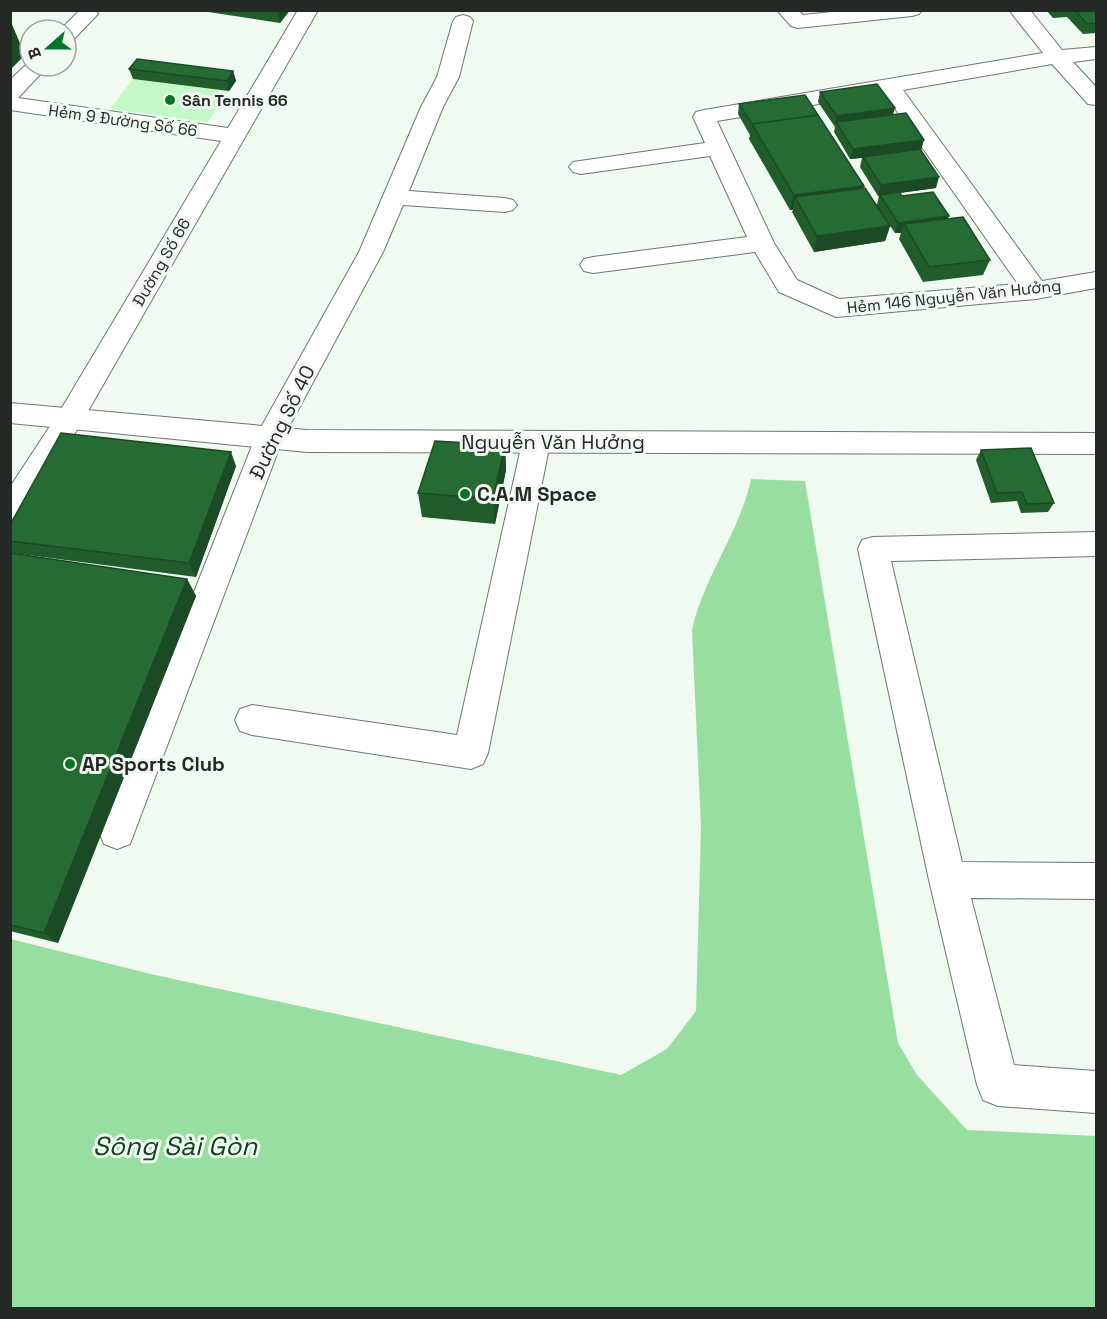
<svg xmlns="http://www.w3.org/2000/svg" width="1107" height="1319" font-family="'Space Grotesk',sans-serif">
<rect width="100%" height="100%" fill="#f0faf0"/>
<path fill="#c3f9c8" d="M133,79L229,91L208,122L110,109Z"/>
<path fill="#98dea0" d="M751,479L805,481L898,1043L917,1075L967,1130L1096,1136V1308H11V939L155,975L621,1075L667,1049L696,1011L701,827L692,630C704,576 740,532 751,479Z"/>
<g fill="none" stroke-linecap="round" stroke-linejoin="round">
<g stroke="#6e776e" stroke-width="2">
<path id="minor" d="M80,10H96L98,14L73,40L66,42V30H60Z
M298,10H318L80,425L21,520L10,523V487L60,411L221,141L10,110V80L30,61V66H48L18,98L228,128Z
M777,10H798L803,15L850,10H922L919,14L912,16L798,28L791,26Z
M1009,10H1030L1062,50L1096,47V59L1073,62L1096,87V105L1088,104L1052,64L903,90L1042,281L1096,272V288L1036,299L836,317L779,292L755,252L593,273L584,271L580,265L584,259L593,257L747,237L710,156L581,174L573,172L569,167L573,162L705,143L693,117L696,112L704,110L1043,53ZM884,93L1018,284L839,299L797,280L774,243L717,121Z
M463,15L470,17L473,21L459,77L443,107L409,191L505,198L513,200L517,205L513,210L505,212L403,205L383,252L283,438L130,844L117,849L104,844L99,832L255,438L359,252L421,107L437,77L453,21L456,17Z
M536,432L546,436L550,443L488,753L483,764L471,769L252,735L240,731L235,720L240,709L252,705L457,735L522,443L526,436Z
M1096,532V556L891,561L962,862L1096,863V899L971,898L1014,1065L1096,1071V1113L998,1106L983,1100L977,1085L929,880L858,549L862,540L873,537Z"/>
</g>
<g stroke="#6e776e" stroke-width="2">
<path id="major" d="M10,403L307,430L1096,433V454L307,452L10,423Z"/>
</g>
<use href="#minor" fill="#fff" fill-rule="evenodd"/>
<use href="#major" fill="#fff" fill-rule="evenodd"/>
</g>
<path fill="#215c2c" d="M195,10H290L280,23Z
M1046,10H1096V33L1083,34L1067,17L1053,18Z
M129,69L233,71L236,81L229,91L133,79Z
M820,92L893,115L921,151L936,188L899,193L902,196L948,219L990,260L983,275L923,282L899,239L901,233H895L885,218L890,226L885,241L814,252L792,212L793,210H790L749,139L750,135L738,114L739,104L863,188L877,205L879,195L878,196L860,167L862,158L850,159L834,132L835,127L818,102Z
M505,445L506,470L495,524L422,517L418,493Z
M981,450L1054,503L1048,512L1021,513L1017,501L991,503L976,460Z
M236,466L196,577L12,553L10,551V525Z
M10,553L187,579L196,596L58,943L10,931Z"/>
<path fill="#1b4b24" d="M278,10H290L280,23Z
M11,22L25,55L10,70V23Z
M233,71L236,81L229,91L227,81Z
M895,108L892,118L836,122L835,127L837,116Z
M924,140L921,151L850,159L853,149Z
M939,177L936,188L878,196L881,185Z
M864,186L860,201L795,197L793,210H790L794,195Z
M949,216L945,226L904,224L901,233H895L898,223Z
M890,226L885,241L814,252L817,236Z
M505,445L506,470L495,524L493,499Z
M231,452L236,466L196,577L189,563Z
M187,579L196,596L58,943L44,933Z"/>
<path fill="#266b33" stroke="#1b4b24" stroke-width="1.5" d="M1075,10H1096V23L1087,24Z
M137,59L233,71L227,81L129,69Z
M877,84L895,108L837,116L820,92Z
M805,95L818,115L752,124L739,104Z
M906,113L924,140L853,149L836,122Z
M818,115L864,186L794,195L752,124Z
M920,149L939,177L881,185L863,157Z
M865,188L890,226L817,236L795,197Z
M899,192L902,196L933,192L949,216L898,223L880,195Z
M963,217L990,260L929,267L904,224Z
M61,433L231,452L189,563L10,541V525Z
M435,441L505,445L493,499L418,493Z
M1031,448L1054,503L1027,504L1022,492L997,493L981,450Z
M10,553L187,579L44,933L10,925Z"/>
<g fill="#027529" stroke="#f0faf0" stroke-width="2">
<circle cx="170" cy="100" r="6"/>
<circle cx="465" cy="494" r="6"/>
<circle cx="70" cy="764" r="6"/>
</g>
<g text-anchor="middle" stroke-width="6" stroke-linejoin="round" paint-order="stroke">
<g font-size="16" font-weight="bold" fill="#252925" stroke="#f0faf0" text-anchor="start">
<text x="182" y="106">Sân Tennis 66</text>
</g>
<g font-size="16" fill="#252925" stroke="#f0faf0">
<text transform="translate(123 120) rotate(8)" y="6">Hẻm 9 Đường Số 66</text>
<text transform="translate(161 262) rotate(-60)" y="6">Đường Số 66</text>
<text transform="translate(954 296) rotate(-6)" y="6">Hẻm 146 Nguyễn Văn Hưởng</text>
</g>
<g font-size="20" fill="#252925" stroke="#f0faf0">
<text transform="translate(282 422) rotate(-64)" y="7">Đường Số 40</text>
<text x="553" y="449">Nguyễn Văn Hưởng</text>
</g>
<g font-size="20" font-weight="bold" fill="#252925" stroke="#f0faf0" text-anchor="start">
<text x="477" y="501">C.A.M Space</text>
<text x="82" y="771">AP Sports Club</text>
</g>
<g font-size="26" font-style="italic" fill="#10421b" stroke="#f0faf0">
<text x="175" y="1155">Sông Sài Gòn</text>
</g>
</g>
<rect width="1107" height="1319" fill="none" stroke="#252925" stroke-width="24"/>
<g transform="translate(48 48) rotate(249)"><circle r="28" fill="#f0faf0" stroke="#9fa69f" stroke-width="1.5"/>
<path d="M0-4.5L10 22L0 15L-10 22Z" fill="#027529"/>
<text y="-9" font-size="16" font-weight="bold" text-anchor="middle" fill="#252925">B</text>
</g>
</svg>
